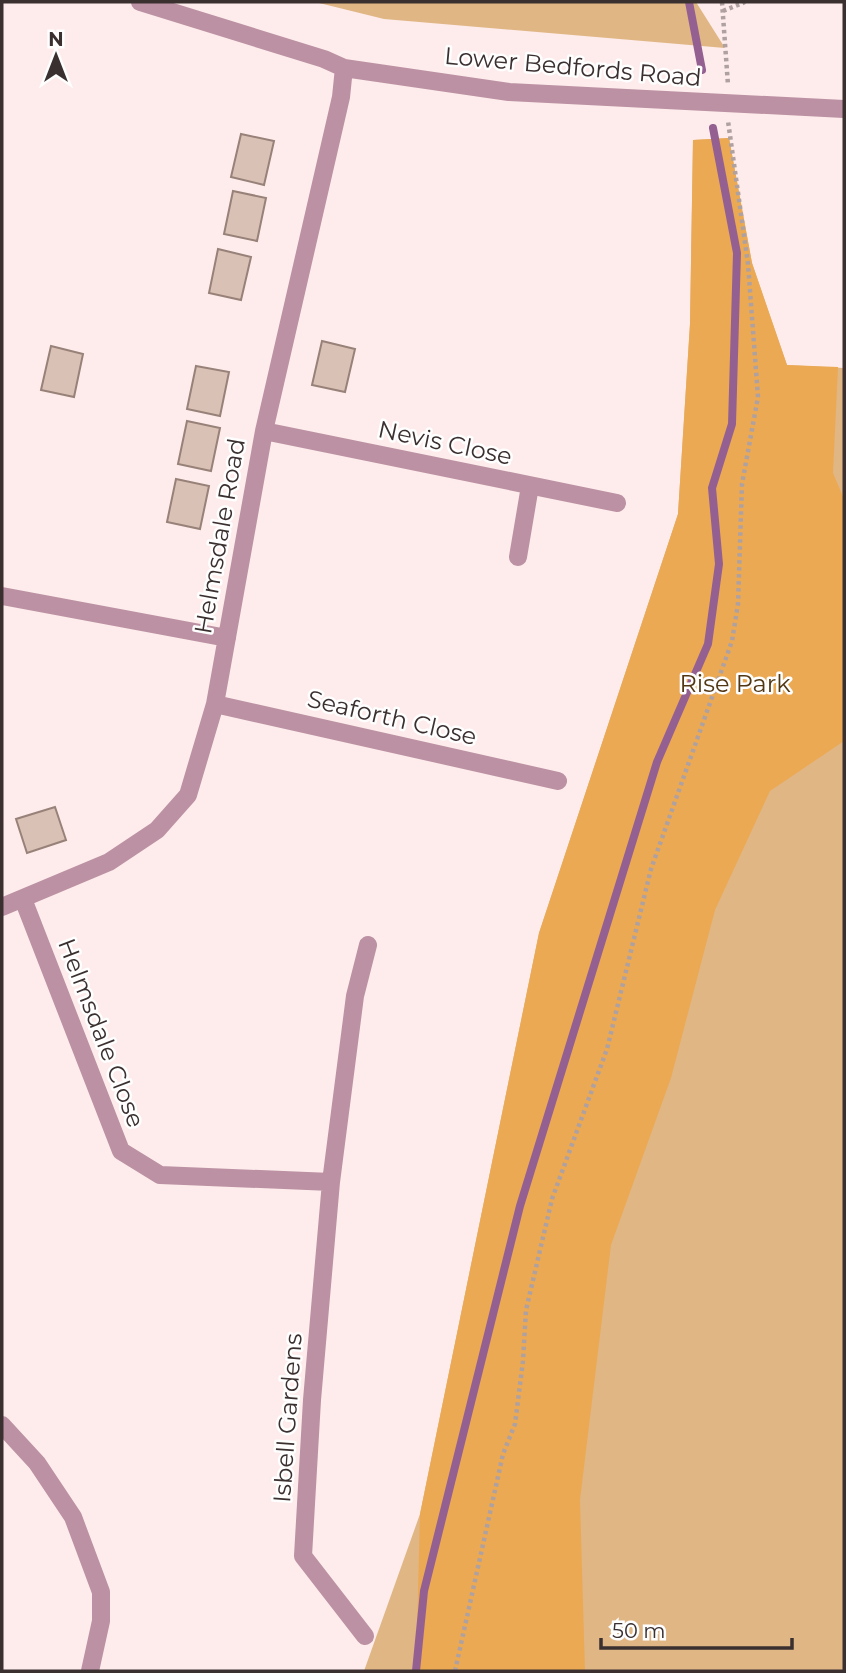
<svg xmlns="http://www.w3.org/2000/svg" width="846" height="1673" font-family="Montserrat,sans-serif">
<rect width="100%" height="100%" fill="#fdeceb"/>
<path fill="#e0b685" d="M315,2H696L725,48L384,19Z
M729,138L752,263L787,365L844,368V1671H364L420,1514L539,933L678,514L690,324L693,140Z"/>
<path fill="#eba954" d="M729,138L752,263L787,365L838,367L833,473L844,499V741L770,791L715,910L671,1078L611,1245L580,1500L585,1671H416L420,1514L539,933L678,514L690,324L693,140Z"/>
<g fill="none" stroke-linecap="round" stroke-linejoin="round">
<path stroke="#946092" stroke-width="8" d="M689,2L702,70
M416,1671L424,1591L520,1206L657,762L708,644L719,564L712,488L732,424L737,253L713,128"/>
</g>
<path fill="#d9c1b6" stroke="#988178" stroke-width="2" d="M241,134L274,141L264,185L231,177Z
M233,191L266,198L257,241L224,234Z
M218,249L251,257L241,300L209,293Z
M322,341L355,349L345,392L312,385Z
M51,346L83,354L74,397L41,390Z
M196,366L229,372L220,416L187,409Z
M187,421L220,428L211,471L178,464Z
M176,479L209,486L200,529L167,522Z
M55,807L66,840L27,853L16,819Z"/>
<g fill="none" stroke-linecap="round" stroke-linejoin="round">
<path stroke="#b0a1a1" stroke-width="4.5" stroke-dasharray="3.5 3.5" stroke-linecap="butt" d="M722,2L728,85
M723,11L745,2
M455,1671L503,1454L515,1424L523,1361L526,1310L552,1199L607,1049L651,869L732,641L738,604L742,484L758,397L748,264L728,121"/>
<path stroke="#bc91a3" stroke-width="18" d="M140,2L324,59L344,68L509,92L844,109
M264,431L617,503
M518,557L530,486
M2,596L227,638
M215,704L558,781
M23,899L121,1151L160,1175L331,1182L355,996L368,945
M2,907L109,862L157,830L188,795L215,704L264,431L341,97L344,68
M331,1182L312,1400L303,1556L365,1636
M2,1425L37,1463L73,1517L101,1592V1621L90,1671"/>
</g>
<g text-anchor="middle" stroke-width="5" stroke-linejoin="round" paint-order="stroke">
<g font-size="24" fill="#3b3030" stroke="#fefefe">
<text transform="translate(573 67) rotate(5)" y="8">Lower Bedfords Road</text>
<text transform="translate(445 443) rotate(12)" y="8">Nevis Close</text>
<text transform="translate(220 536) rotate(-80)" y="8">Helmsdale Road</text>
<text transform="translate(392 718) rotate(13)" y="8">Seaforth Close</text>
<text transform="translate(101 1033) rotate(69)" y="8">Helmsdale Close</text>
<text transform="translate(288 1418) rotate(-86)" y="8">Isbell Gardens</text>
</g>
<g font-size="24" fill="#523713" stroke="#fefefe">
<text x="735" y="692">Rise Park</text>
</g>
</g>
<rect width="846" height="1673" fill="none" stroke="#3b3030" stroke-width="7"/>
<g transform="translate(56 56)" stroke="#fefefe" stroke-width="5" paint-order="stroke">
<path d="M0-5L12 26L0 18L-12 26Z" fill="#3b3030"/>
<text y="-10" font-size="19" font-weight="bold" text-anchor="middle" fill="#3b3030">N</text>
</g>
<path d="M601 1638v10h191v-10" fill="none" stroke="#3b3030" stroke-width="3.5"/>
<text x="612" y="1638" font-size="21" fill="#3b3030" stroke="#fefefe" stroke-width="5" paint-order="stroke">50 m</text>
</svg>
